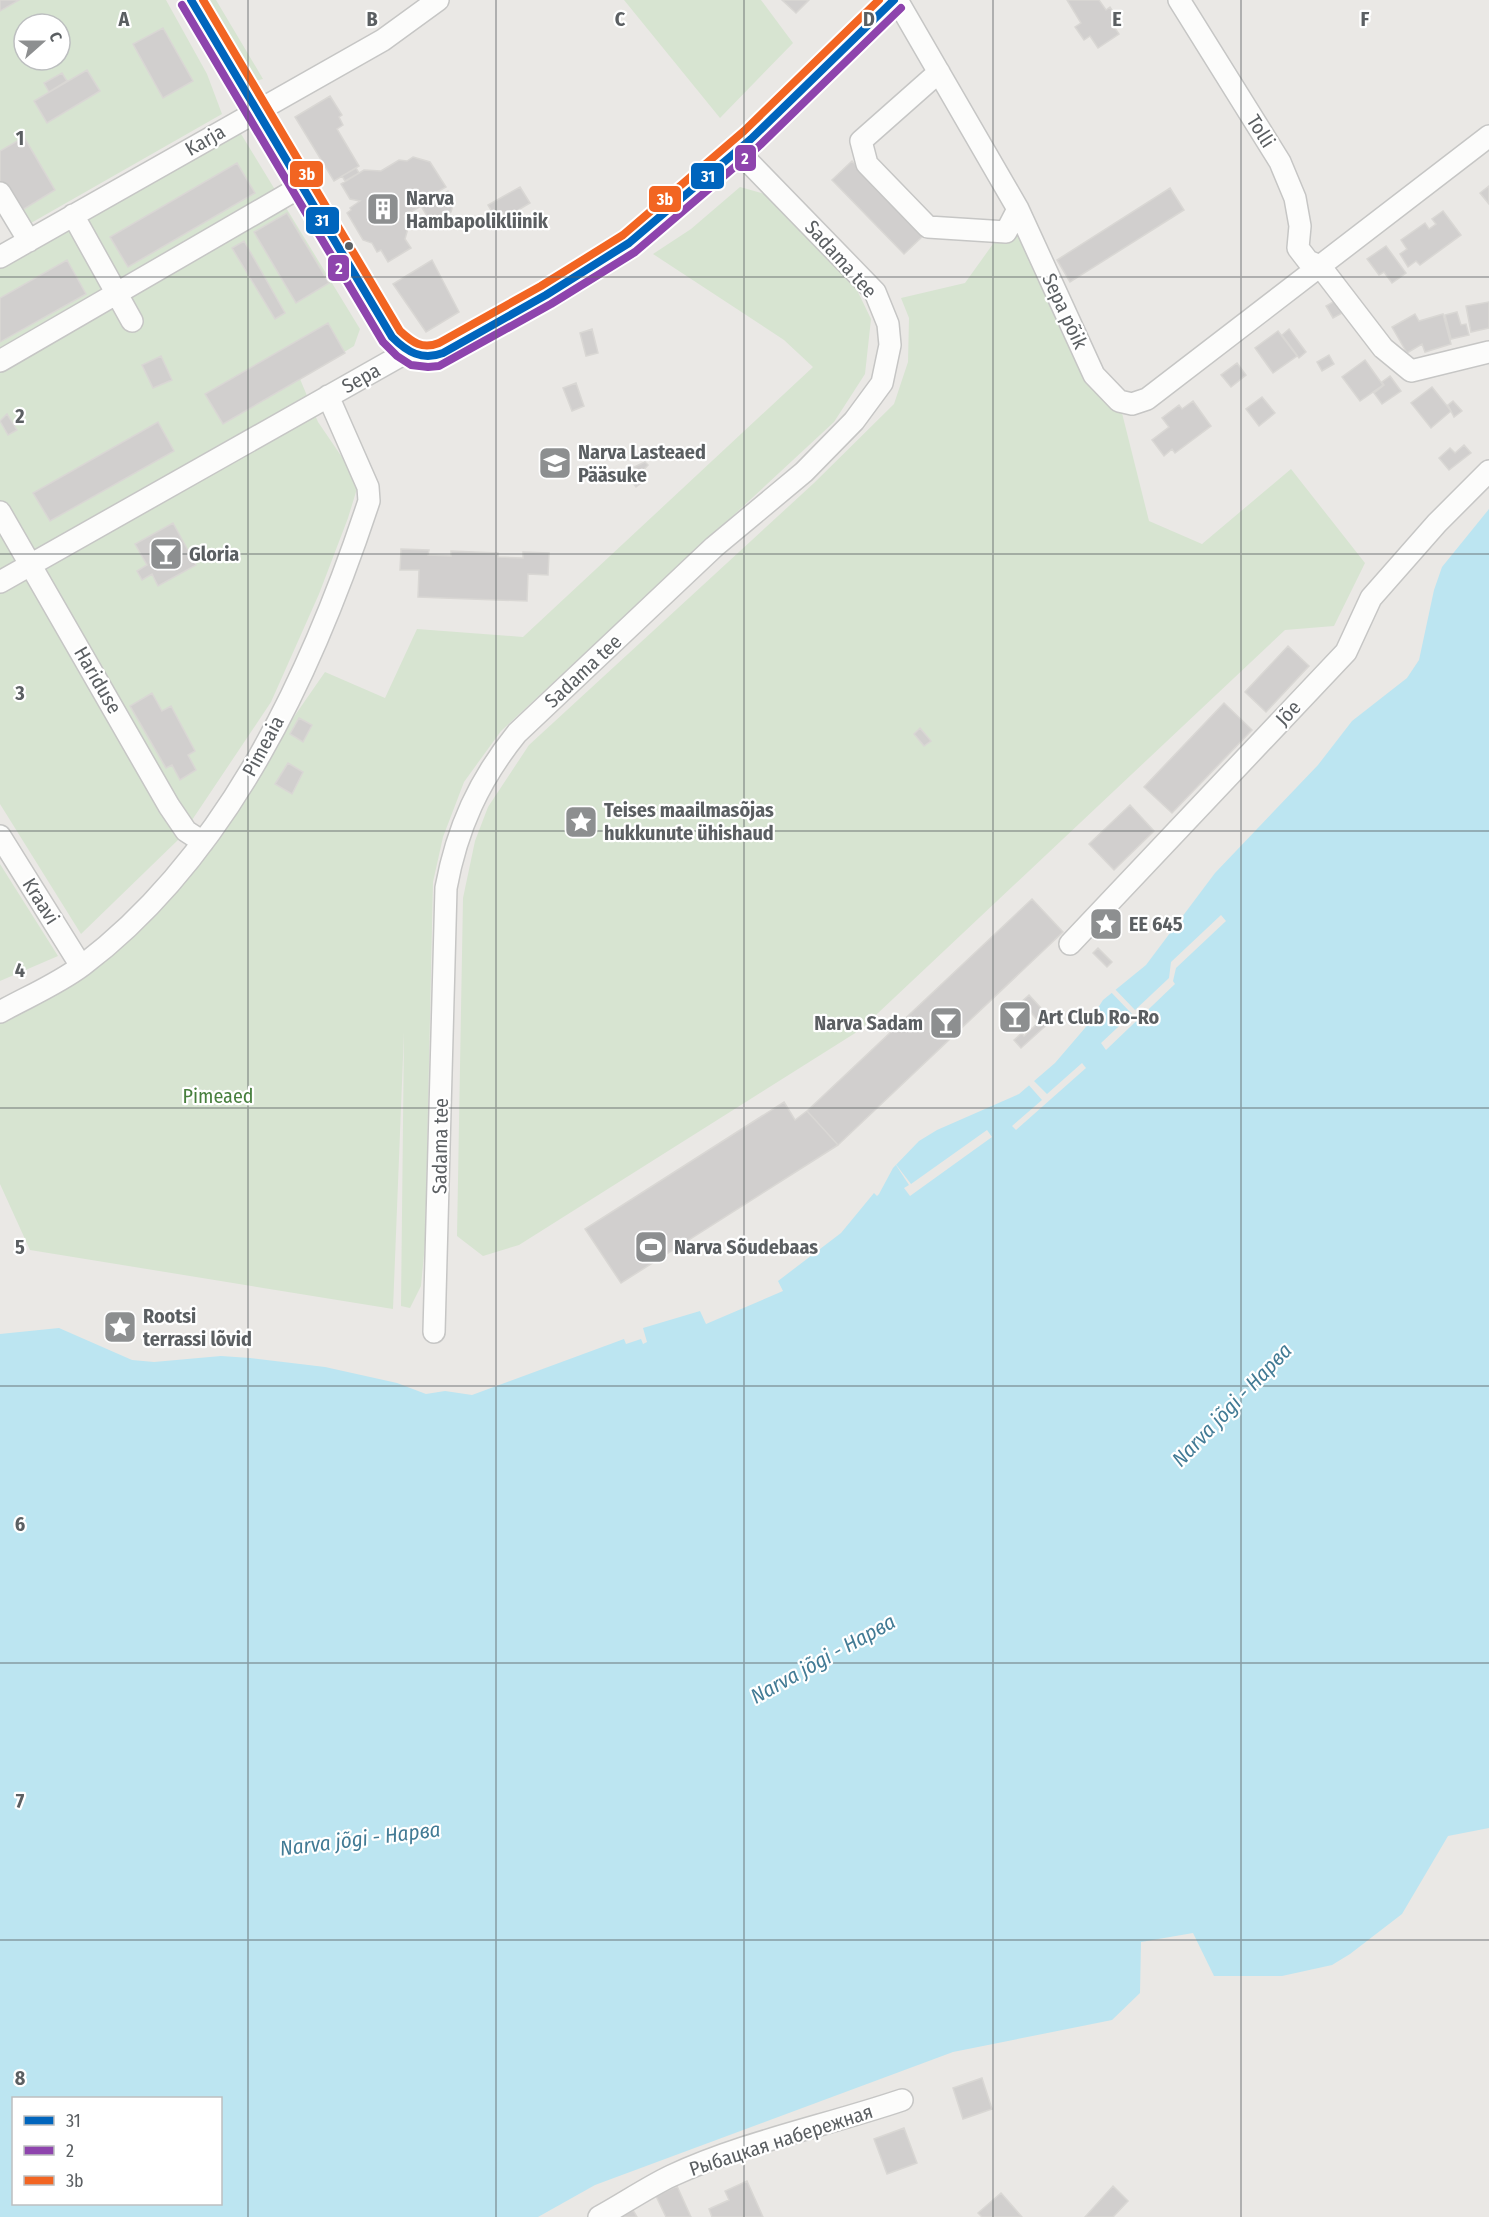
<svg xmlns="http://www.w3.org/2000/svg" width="1489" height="2217" font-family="'Fira Sans Condensed',sans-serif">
<rect width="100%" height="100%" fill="#eae8e5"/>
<path fill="#d7e4d1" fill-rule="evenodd" d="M0,0H166L207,74L222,114L24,227L0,184ZM24,24H60V60H24Z
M207,0H216L263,79L255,81Z
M624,0H761L793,43L720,118Z
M238,129L360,329L354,346L300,379L318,422L359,482L348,518L319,594L271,702L180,838L81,934L0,804V268Z
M740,187L765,194L857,290L871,319L865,374L834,422L501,731L464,782L443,837L433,882L425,1244L421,1286L410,1308L401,1306L404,1032L393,1309L30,1250L0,1184V1018L87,969L246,786L325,672L385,698L417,629L523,637L813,367L784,340L653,254L691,229Z
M1018,209L1119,401L1149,521L1202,544L1291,469L1365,563L1334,626L1285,630L860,1030L519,1245L483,1256L457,1236L463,898L475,841L488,807L529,745L814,483L894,404L908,362L909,318L901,298L965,283Z
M0,864L58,956L0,981Z"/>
<path fill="#bce5f1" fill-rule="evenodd" d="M1489,509V1828L1448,1836L1402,1914L1350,1954L1332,1965L1282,1976H1214L1193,1933L1141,1942L1140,1993L1112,2020L953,2052L595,2185L538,2217H0V1334L59,1328L132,1360L154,1362L221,1356L250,1358L325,1367L397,1383L426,1394L445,1391L472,1395L624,1339L626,1344L641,1339L643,1344L647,1342L643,1328L700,1311L706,1324L783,1291L778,1281L841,1233L874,1193L877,1196L879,1194L893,1168L919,1141L937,1130L1019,1094L1055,1063L1085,1028L1103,1000L1146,965L1215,873L1318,765L1352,721L1407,678L1419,660L1434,590L1442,567ZM14,2098H220V2204H14Z"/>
<path fill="#eae8e5" d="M1221,915L1226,921L1176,968L1173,981L1175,984L1106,1050L1101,1043L1132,1014L1109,990L1112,986L1135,1010L1169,978L1171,962Z
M1082,1063L1086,1068L1016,1130L1012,1126L1042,1100L1027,1083L1032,1079L1047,1094Z
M987,1130L992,1137L910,1196L904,1188L909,1185L894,1162L911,1184Z"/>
<path fill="#d1cfce" stroke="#d9d7d4" stroke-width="1.5" d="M0,0H19L0,11Z
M782,0H809L796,13Z
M1067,0H1099L1106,10L1110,7L1117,18L1111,22L1119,34L1098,48L1090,36L1084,40L1075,27L1081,23Z
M163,28L193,81L163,98L133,44Z
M87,70L100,91L47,123L34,101Z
M62,73L67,81L49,92L44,83Z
M330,96L342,115L339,117L343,125L337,129L359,166L334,181L295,117Z
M24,137L55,190L19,212L0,181V151Z
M413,157L430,162L446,187L437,192L440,197L448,191L454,201L451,212L432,224L421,206L404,216L410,221L405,239L411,248L388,262L381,250L377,252L372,243L363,240L347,213L351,210L350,208L360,201L350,199L341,184L364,170L381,171L399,160L407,161Z
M852,161L924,235L904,254L832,180Z
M237,163L255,193L128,267L110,237Z
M356,168L359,173L345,181L342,176Z
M1489,186V204L1480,193Z
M520,187L530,203L498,222L488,205Z
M1170,188L1184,210L1070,282L1057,260Z
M1443,211L1461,235L1420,265L1416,261L1408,267L1400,254L1407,249L1401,240L1425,223L1429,229L1436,224L1432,219Z
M287,213L329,283L296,303L254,232Z
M244,241L285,313L275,319L232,248Z
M1386,246L1406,273L1392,283L1384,272L1379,275L1367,259Z
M67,260L86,294L0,342V298Z
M432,260L459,312L426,332L393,284Z
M1337,300L1344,312L1333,318L1326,306Z
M1489,302V328L1471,332L1466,306Z
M1457,312L1461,325L1466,324L1469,335L1451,339L1445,315Z
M1415,314L1419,321L1443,314L1451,344L1425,352L1422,344L1407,353L1392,327Z
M328,323L345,353L223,424L205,394Z
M592,329L598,353L586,356L580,333Z
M1289,329L1306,352L1299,358L1282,335Z
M1278,331L1297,356L1273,373L1255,348Z
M1329,355L1334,364L1322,371L1317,362Z
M161,356L172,380L153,388L142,365Z
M1365,360L1383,385L1360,401L1342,377Z
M1237,363L1246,375L1231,387L1221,375Z
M1390,376L1401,391L1382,404L1374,393L1384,385L1382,382Z
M576,383L584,406L572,411L563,388Z
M1432,387L1451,411L1431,428L1411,403Z
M1262,397L1275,413L1259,426L1246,409Z
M1193,401L1211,426L1175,453L1172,449L1164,456L1152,440L1169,427L1162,418L1179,405L1182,409Z
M1453,401L1462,411L1454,417L1448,405Z
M7,414L17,430L8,435L0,421Z
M158,422L174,451L50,521L33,493Z
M1464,445L1471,453L1449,470L1439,458L1450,448L1455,453Z
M645,462L648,465L640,474L645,480L636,487L629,478L637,472L634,467Z
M173,523L196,565L158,586L152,574L142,580L137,571L147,565L135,544Z
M401,549L429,550L428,555L451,556V551L498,553V557L523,558V552L549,553L548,575L528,574L527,601L418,597L419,570H400Z
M1288,646L1309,666L1266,712L1245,692Z
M152,693L162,711L171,706L195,751L188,755L196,770L180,780L172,765L166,768L130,706Z
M1224,703L1252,730L1172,813L1144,787Z
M299,718L312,725L303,742L290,734Z
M920,728L931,741L924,746L914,734Z
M288,763L303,772L292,794L275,784Z
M1130,805L1154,831L1114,870L1089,844Z
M1032,899L1063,932L838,1145L807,1111Z
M1098,948L1112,962L1107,967L1093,953Z
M1029,995L1052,1020L1021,1048L1014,1040L1022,1033L1024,1036L1039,1022L1028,1009L1014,1022L1007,1015Z
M784,1102L795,1120L807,1111L838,1145L621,1283L585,1229Z
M982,2078L992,2109L963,2119L953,2088Z
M904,2128L917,2163L887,2174L874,2139Z
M747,2181L763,2217H712L709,2209L729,2200L725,2191Z
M677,2186L691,2217H666L656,2196Z
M1113,2186L1128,2201L1113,2217H1085Z
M1001,2193L1022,2217H982L978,2213Z
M633,2210L637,2217H621Z"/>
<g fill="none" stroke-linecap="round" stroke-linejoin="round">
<g stroke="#c6c6c5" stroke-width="24">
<path id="minor" d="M191,0L392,337C407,353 422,363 443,353L546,295L629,243L751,139L894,0
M897,0L1018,209L1094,375L1119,401L1132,404L1147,399L1320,266L1308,261L1298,248L1300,226L1295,198L1280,162L1179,0
M939,72L861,141L867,164L928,227L1006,232L1018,209
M1489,136L1320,266L1383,348L1411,371L1489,352
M0,193L29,241
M73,215L132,321
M0,257L383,40L438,0
M0,361L302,186
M0,512L169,806L186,831L203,842
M0,582L407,352
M0,836L81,966
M1070,944L1346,652L1371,598L1437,523L1489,471
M0,1012C27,997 58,984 83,965C229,854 313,671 369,501L368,487L328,396
M434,1332L446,888C457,828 479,780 517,733L714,547L804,472L854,421L882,383L890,345L888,324L875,292L738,151
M599,2217C623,2204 646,2188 671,2176C744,2142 825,2126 902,2100"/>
</g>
<use href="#minor" stroke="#fcfcfb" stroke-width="21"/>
<g stroke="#fff" stroke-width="12">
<path id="bus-1" d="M191,0L392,337C407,352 422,361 443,353L546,295L629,243L751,139L894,0"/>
</g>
<g stroke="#fff" stroke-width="12">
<path id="bus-2" d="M182,5L383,342L397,356L411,365L428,367L439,366L551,304L635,252L758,147L901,8"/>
</g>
<g stroke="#fff" stroke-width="12">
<path id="bus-3" d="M203,0L400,331C412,342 422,350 439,343L541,286L623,235L744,131L879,0"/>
</g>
<use href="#bus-1" stroke="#0065bd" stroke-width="8"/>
<use href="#bus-2" stroke="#8e44ad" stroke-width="8"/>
<use href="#bus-3" stroke="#f26522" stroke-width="8"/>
</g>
<path fill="none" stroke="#5b5f62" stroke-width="1.5" stroke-opacity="0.55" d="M248,0V2217M496,0V2217M744,0V2217M993,0V2217M1241,0V2217M0,277H1489M0,554H1489M0,831H1489M0,1108H1489M0,1386H1489M0,1663H1489M0,1940H1489"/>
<defs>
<g id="building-square" transform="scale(1.725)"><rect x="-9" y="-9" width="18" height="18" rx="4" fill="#8d8f90" stroke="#fff"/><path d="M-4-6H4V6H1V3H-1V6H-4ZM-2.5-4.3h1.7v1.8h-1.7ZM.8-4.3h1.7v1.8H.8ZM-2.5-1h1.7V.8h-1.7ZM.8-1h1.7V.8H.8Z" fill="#fff"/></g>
<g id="school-square" transform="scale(1.725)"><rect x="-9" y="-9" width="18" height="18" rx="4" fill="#8d8f90" stroke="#fff"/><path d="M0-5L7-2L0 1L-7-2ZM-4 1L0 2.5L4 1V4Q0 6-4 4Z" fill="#fff"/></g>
<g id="bar-square" transform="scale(1.725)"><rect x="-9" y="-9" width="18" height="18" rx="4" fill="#8d8f90" stroke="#fff"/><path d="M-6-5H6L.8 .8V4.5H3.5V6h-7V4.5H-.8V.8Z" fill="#fff"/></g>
<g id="sight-square" transform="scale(1.725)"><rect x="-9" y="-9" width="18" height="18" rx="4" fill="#8d8f90" stroke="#fff"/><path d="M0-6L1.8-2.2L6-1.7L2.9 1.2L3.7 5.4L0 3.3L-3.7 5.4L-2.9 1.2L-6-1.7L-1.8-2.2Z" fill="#fff"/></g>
<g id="stadium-square" transform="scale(1.725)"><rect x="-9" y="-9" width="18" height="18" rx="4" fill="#8d8f90" stroke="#fff"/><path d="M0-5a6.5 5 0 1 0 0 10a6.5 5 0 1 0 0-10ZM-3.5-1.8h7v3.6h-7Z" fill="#fff"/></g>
</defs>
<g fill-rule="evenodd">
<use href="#building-square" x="383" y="209"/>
<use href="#school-square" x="555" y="463"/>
<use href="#bar-square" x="166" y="554"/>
<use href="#sight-square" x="581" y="822"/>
<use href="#sight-square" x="1106" y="924"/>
<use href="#bar-square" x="1015" y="1017"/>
<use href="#bar-square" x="946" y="1023"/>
<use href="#stadium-square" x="651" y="1247"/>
<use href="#sight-square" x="120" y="1327"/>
</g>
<circle fill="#5b5f62" stroke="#fff" stroke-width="2" cx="349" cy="246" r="5"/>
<g text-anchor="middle" stroke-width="4.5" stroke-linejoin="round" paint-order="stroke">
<g font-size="20" fill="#5b5f62" stroke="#fff">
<text transform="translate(1261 131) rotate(58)" y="7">Tolli</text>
<text transform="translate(205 140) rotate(-30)" y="7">Karja</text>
<text transform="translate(841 259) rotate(48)" y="7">Sadama tee</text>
<text transform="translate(1065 311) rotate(65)" y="7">Sepa põik</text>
<text transform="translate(361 378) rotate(-29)" y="7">Sepa</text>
<text transform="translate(583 671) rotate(-43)" y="7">Sadama tee</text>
<text transform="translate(98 680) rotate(60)" y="7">Hariduse</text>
<text transform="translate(1288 713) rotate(-47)" y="7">Jõe</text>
<text transform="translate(263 746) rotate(-62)" y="7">Pimeaia</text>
<text transform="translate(41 901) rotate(58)" y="7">Kraavi</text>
<text transform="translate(440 1146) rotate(-89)" y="7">Sadama tee</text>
<text transform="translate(781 2140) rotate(-18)" y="7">Рыбацкая набережная</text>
</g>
<g font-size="20" font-weight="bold" fill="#5b5f62" stroke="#fff" text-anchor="start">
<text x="406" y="205">Narva<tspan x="406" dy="23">Hambapolikliinik</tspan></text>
<text x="578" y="459">Narva Lasteaed<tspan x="578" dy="23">Pääsuke</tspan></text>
<text x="189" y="561">Gloria</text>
<text x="604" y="817">Teises maailmasõjas<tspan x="604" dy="23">hukkunute ühishaud</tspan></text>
<text x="1129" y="931">EE 645</text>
<text x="1038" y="1024">Art Club Ro-Ro</text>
<text x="923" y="1030" text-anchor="end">Narva Sadam</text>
<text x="674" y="1254">Narva Sõudebaas</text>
<text x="143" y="1323">Rootsi<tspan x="143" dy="23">terrassi lõvid</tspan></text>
</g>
<g font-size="20" fill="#477f3d" stroke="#fff">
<text x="218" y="1103">Pimeaed</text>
</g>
<g font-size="21" font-style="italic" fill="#427b95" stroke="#fff">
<text transform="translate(1232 1405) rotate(-46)" y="7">Narva jõgi - Нарва</text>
<text transform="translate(823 1659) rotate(-29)" y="7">Narva jõgi - Нарва</text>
<text transform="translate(360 1839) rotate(-7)" y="7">Narva jõgi - Нарва</text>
</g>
</g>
<g font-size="20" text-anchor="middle" font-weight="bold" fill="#5b5f62" stroke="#fff" stroke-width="4.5" stroke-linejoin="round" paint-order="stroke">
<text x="124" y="26">A</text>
<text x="372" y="26">B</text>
<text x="620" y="26">C</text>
<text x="869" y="26">D</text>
<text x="1117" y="26">E</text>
<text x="1365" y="26">F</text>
<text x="20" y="145">1</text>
<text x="20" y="423">2</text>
<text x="20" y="700">3</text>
<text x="20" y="977">4</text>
<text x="20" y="1254">5</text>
<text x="20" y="1531">6</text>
<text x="20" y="1808">7</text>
<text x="20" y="2085">8</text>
</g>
<g stroke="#fff" stroke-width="2">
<rect x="734" y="144" width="23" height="28" rx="6" fill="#8e44ad"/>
<rect x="289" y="160" width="35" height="28" rx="6" fill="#f26522"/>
<rect x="690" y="162" width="35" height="28" rx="6" fill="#0065bd"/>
<rect x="648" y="185" width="34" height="28" rx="6" fill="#f26522"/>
<rect x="305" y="206" width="35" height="29" rx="6" fill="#0065bd"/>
<rect x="327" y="254" width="23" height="28" rx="6" fill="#8e44ad"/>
</g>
<g font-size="16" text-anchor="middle" font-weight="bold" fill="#fff">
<text x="745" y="164">2</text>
<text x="307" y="180">3b</text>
<text x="708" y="182">31</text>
<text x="665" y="205">3b</text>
<text x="322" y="226">31</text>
<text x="339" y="274">2</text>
</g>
<rect x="12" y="2097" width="210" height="108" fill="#ffffff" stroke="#bdbfc0" stroke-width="1.5"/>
<rect x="24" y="2116" width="30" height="9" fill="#0065bd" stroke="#bdbfc0" stroke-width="1.5"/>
<text x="66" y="2127" font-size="18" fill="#5b5f62">31</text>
<rect x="24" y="2146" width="30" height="9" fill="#8e44ad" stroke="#bdbfc0" stroke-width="1.5"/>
<text x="66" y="2157" font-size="18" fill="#5b5f62">2</text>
<rect x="24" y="2176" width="30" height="9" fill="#f26522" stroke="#bdbfc0" stroke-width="1.5"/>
<text x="66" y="2187" font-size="18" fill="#5b5f62">3b</text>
<g transform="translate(42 42) rotate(69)"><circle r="28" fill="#ffffff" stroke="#bdbfc0" stroke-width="1.5"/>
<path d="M0-4.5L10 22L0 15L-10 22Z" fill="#8d8f90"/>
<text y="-9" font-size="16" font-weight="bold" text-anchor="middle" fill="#5b5f62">С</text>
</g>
</svg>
